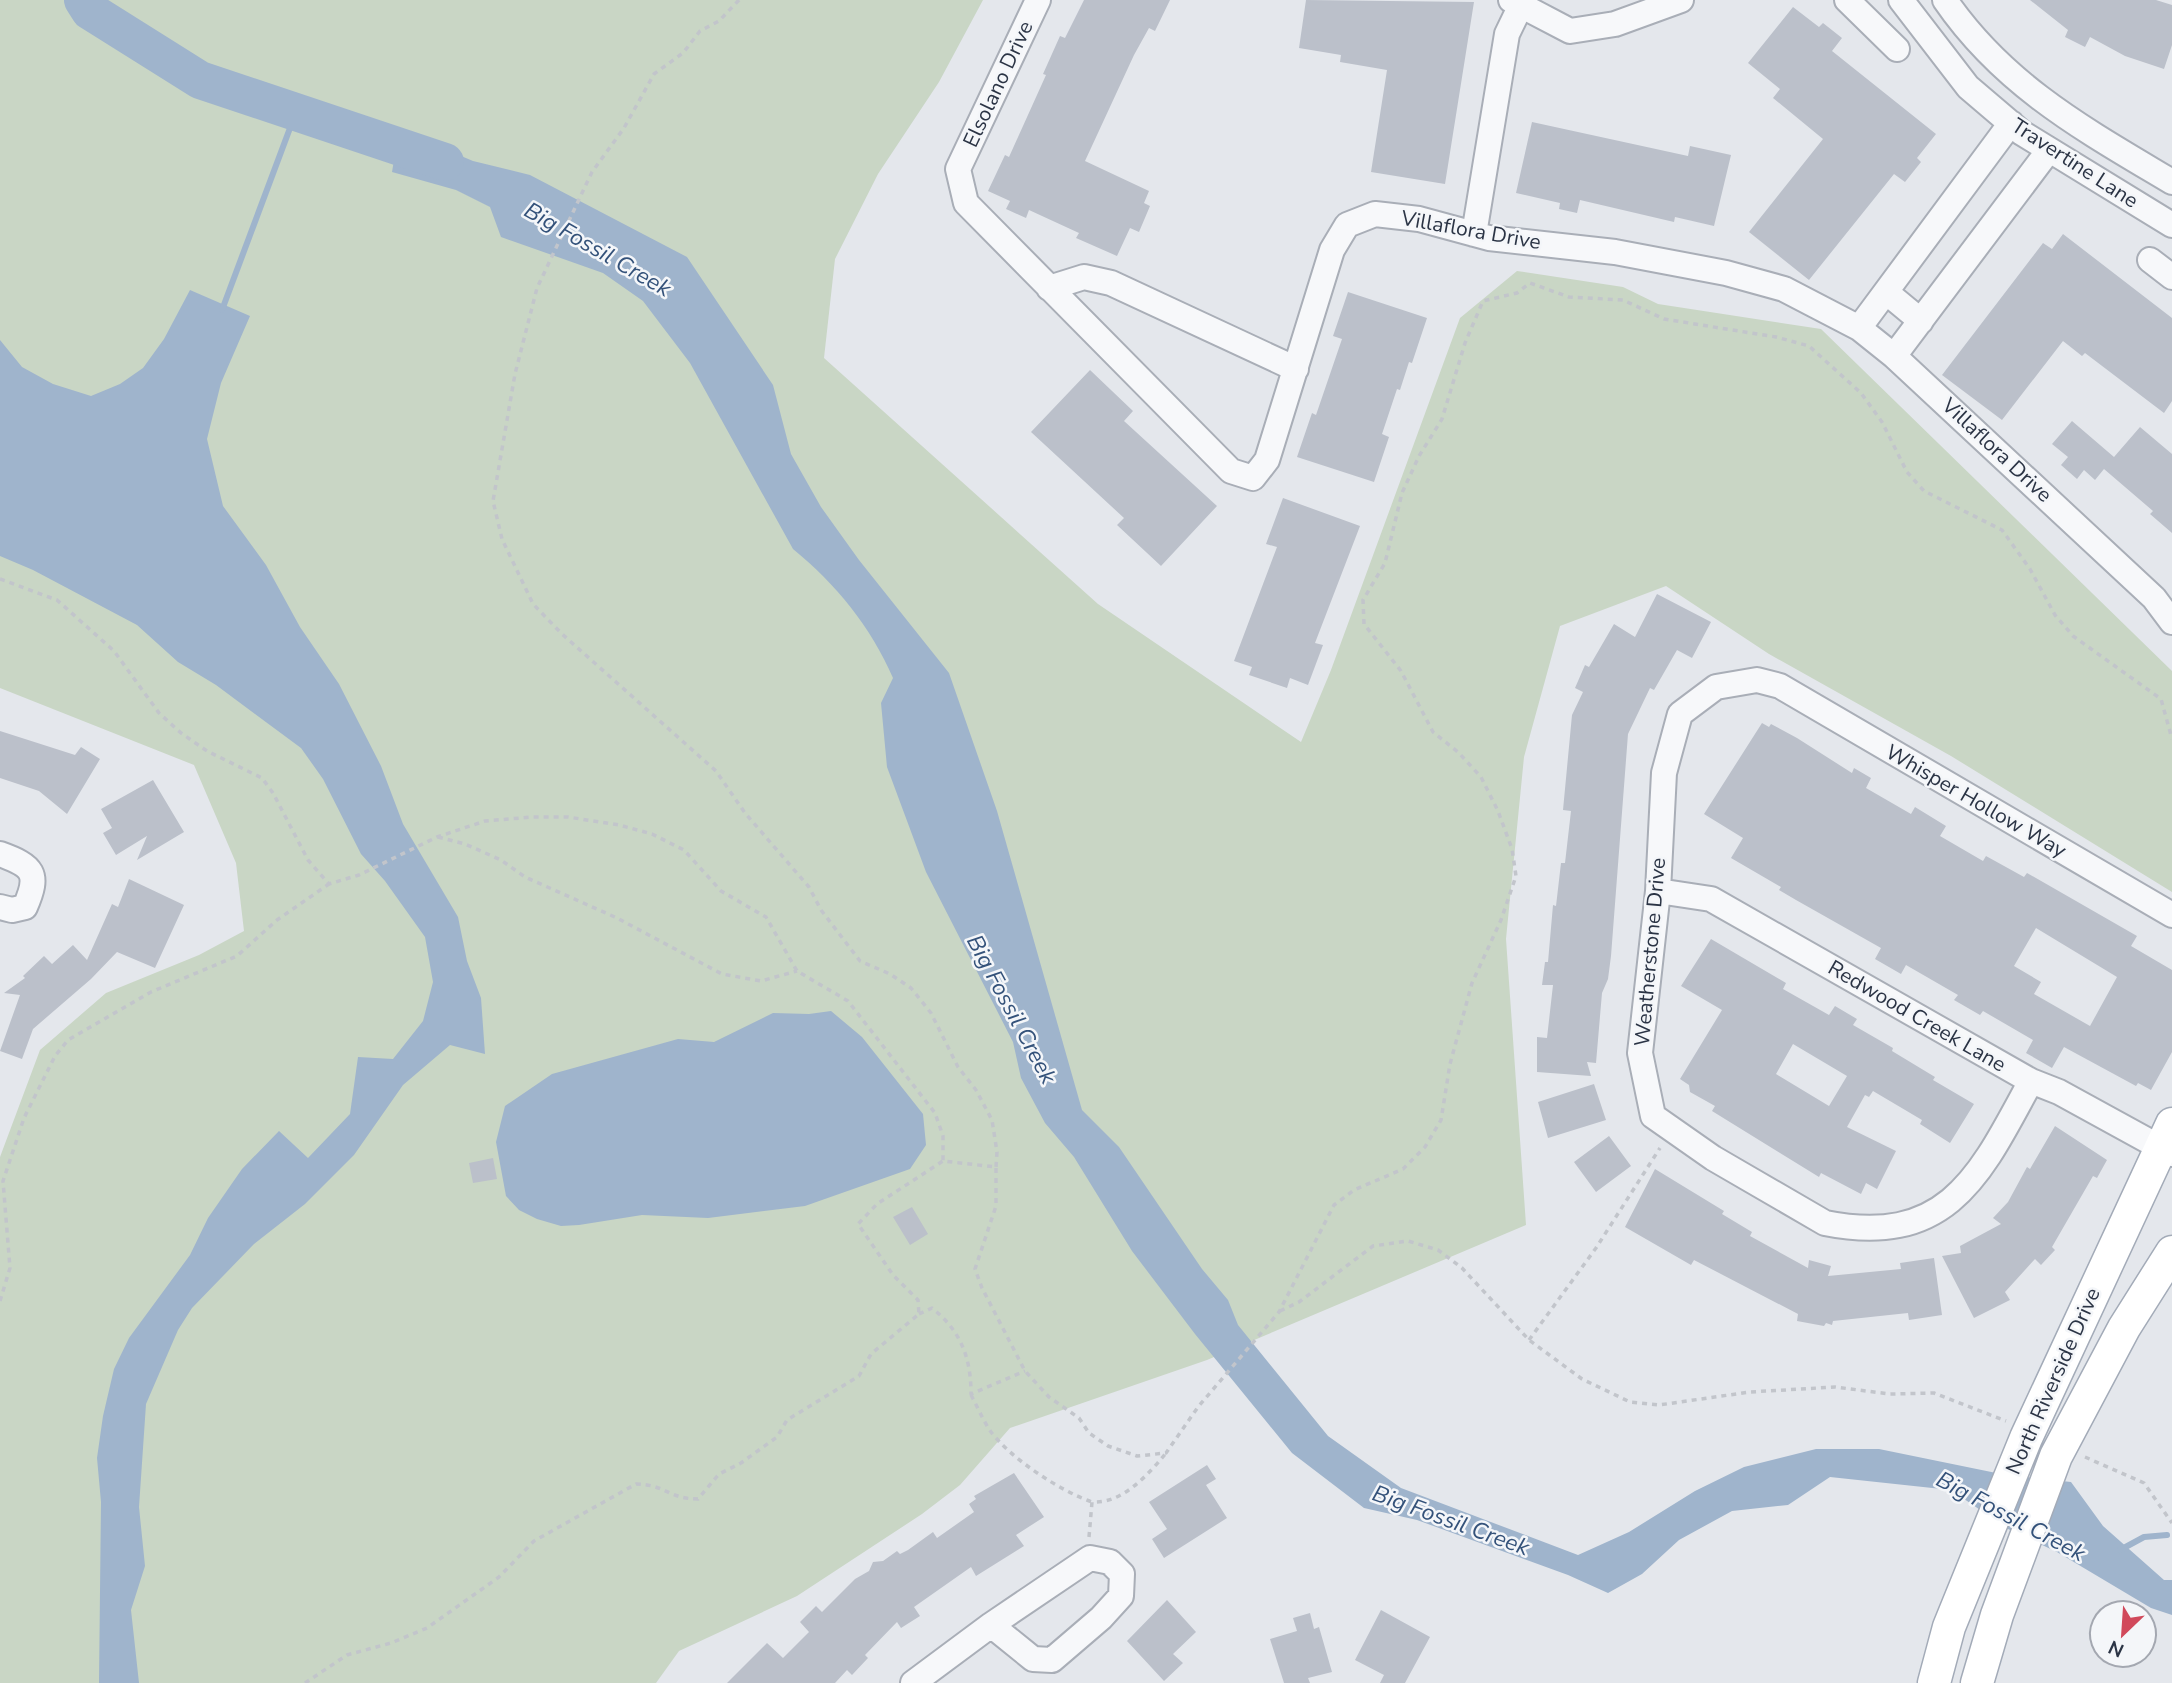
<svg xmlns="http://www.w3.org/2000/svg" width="2172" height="1683" font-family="'Nunito Sans',sans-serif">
<rect width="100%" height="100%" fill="#e4e7ec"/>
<path fill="#c9d6c5" d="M0,0H983L939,82L878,174L835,259L824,358L1098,604L1301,742L1331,670L1460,318L1517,271L1623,287L1658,304L1821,329L2172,671V892L1951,756L1769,654L1666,586L1560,626L1524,757L1506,939L1526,1225L1207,1360L1010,1428L960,1485L922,1514L797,1596L679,1651L656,1683H0V1157L40,1050L106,993L199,955L244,931L236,863L194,765L0,688Z"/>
<path fill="#9fb4cc" d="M399,130L473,161L530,175L687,257L773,385L791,454L821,507L859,560L949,673L997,811L1082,1110L1119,1147L1202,1269L1228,1300L1238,1325L1328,1436L1401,1488L1578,1555L1629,1532L1695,1491L1744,1467L1816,1449H1879L2006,1475L2071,1482L2103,1526L2164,1580H2172V1615L2151,1608L2057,1552L2008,1529L1951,1490L1830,1477L1788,1505L1732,1511L1679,1540L1642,1574L1608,1593L1568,1575L1417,1520L1364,1508L1292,1453L1195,1334L1132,1251L1074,1157L1045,1123L1021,1078L1013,1042L926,872L887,767L881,703L893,678C871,627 836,584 793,549L690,363L643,301L603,273L501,237L490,207L456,190L392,172Z
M190,290L250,316L221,383L207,439L223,506L266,565L300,627L339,684L381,766L403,824L458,917L467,961L481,998L485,1054L450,1045L403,1085L354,1155L305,1204L254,1244L192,1308L178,1330L146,1404L139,1507L145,1566L131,1610L139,1683H99L101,1502L97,1458L103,1416L114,1369L129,1338L190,1255L208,1218L242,1169L279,1131L308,1158L350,1114L358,1057L393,1059L423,1021L433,982L425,937L385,881L361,854L323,779L301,748L216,685L178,662L137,625L33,570L0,556V340L22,367L53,384L91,396L120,384L143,368L164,339Z
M831,1011L862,1037L923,1114L926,1145L910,1169L805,1206L708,1218L642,1215L579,1225L561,1226L537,1219L519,1210L506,1196L496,1142L505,1106L552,1074L678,1039L714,1042L773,1013L809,1014Z"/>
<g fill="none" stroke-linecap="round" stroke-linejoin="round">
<path stroke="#9fb4cc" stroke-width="6" d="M222,310L296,112
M2120,1550L2144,1537L2167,1535"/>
<path stroke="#9fb4cc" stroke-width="38" d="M83,0L90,11L200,80L445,162"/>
</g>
<path fill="#bbc0ca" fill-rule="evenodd" d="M1084,0H1170L1155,31L1149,28L1134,55L1085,161L1149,191L1144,203L1150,206L1139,232L1130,228L1117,256L1076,238L1079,233L1029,210L1026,218L1006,209L1010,201L988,191L1005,155L1009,157L1046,75L1043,74L1060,36L1065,38Z
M1306,0L1474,2L1445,184L1371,172L1387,70L1340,62L1341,55L1299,48Z
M2030,0H2156L2172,5V45L2164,69L2125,56L2090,37L2085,47L2065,37L2068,30Z
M1793,7L1819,27L1823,23L1842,38L1832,51L1936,134L1917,158L1921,162L1905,182L1894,174L1809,280L1749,232L1823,139L1773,98L1780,89L1748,63Z
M1532,122L1688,156L1690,146L1731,155L1714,226L1675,217L1674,222L1580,200L1577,213L1559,209L1560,203L1516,193Z
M2063,234L2172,318V401L2164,413L2085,353L2082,356L2063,341L2002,420L1942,375L2043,243L2052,249Z
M1348,292L1427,318L1412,363L1409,362L1400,390L1397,389L1382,434L1389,437L1374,482L1297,457L1312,413L1316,415L1342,339L1333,336Z
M1090,370L1133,411L1124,421L1217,506L1161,566L1117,525L1124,518L1031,432Z
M2072,421L2114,457L2140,427L2172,454V533L2150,514L2153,511L2104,469L2095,480L2084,470L2077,479L2061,465L2068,457L2052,444Z
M1283,498L1360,526L1315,643L1323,645L1308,685L1290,678L1287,688L1249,675L1252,667L1234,661L1277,547L1266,544Z
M1657,594L1711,622L1692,658L1677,650L1654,690L1650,688L1628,734L1611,956L1608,979L1602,993L1596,1063L1587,1062L1591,1076L1537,1072V1037L1547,1038L1553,985H1542L1545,962H1548L1553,905L1556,906L1561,863H1565L1571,811L1563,810L1572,715L1583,692L1575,688L1585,665L1589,667L1614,624L1635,637Z
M1762,723L1769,727L1771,724L1797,738L1852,773L1854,768L1871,778L1866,788L1911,814L1915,807L1946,826L1940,836L1983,861L1986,856L2024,877L2027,873L2137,936L2131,946L2172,970V1052L2151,1090L2138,1083L2136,1086L2064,1047L2052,1068L2026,1053L2033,1040L1983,1011L1980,1015L1954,1000L1958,995L1906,965L1901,974L1875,959L1881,948L1796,900L1779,890L1781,887L1731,858L1743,838L1704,814ZM2036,928L2117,977L2090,1026L2034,994L2041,982L2014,966Z
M0,731L75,755L81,747L100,759L67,814L39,791L0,778Z
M153,780L184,832L137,860L147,836L116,855L103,833L112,828L101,809Z
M129,879L184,905L155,968L117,952L91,979L33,1029L22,1059L0,1051L20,995L4,993L25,978L23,976L44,956L52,964L73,945L87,960L112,904L118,907Z
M1711,939L1786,983L1783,989L1829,1015L1835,1006L1857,1019L1853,1025L1893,1048L1892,1051L1935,1077L1933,1080L1974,1104L1950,1143L1920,1124L1922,1120L1873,1091L1869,1097L1865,1095L1847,1127L1896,1151L1877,1189L1866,1183L1861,1194L1821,1173L1819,1177L1712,1111L1715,1106L1690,1092L1689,1085L1680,1079L1722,1010L1681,986ZM1793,1044L1847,1076L1829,1106L1776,1074Z
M1594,1084L1606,1120L1548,1138L1538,1102Z
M2055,1126L2107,1160L2097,1178L2093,1176L2052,1247L2055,1250L2041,1265L2035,1259L2005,1292L2010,1300L1974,1318L1942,1256L1961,1253L1960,1246L2001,1224L1993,1218L2008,1202L2027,1167L2030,1169Z
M1609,1136L1631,1166L1596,1192L1574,1162Z
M493,1158L497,1179L473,1183L469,1163Z
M1655,1169L1724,1211L1722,1214L1752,1232L1750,1236L1808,1268L1809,1260L1831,1266L1828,1276L1901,1269L1900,1263L1934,1258L1942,1315L1909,1320L1908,1313L1833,1321L1832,1325L1826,1323L1824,1326L1797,1321L1798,1314L1694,1260L1691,1265L1625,1227Z
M912,1207L928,1234L910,1245L893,1217Z
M1207,1465L1216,1479L1206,1485L1227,1518L1164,1558L1152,1539L1167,1529L1149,1502Z
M1014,1473L1044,1517L1016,1535L1024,1546L976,1576L971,1567L914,1607L920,1616L901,1628L897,1622L865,1655L868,1658L852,1675L847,1670L835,1683H727L767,1643L783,1658L809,1632L800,1622L816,1606L822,1612L855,1579L869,1571L873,1562L883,1561L897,1551L900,1554L908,1550L933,1532L937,1538L974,1512L969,1504L976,1499L974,1496Z
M1167,1600L1196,1632L1173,1654L1183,1663L1164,1681L1127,1641Z
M1381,1610L1430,1637L1405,1683H1380L1384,1675L1355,1660Z
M1310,1613L1314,1629L1319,1627L1332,1672L1308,1678L1310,1683H1284L1270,1639L1297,1631L1293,1618Z"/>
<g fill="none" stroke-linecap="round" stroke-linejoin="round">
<g stroke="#a9aeb7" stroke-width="28">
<path id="minor" d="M1038,0L958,169L966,203L1231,471L1253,478L1267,460L1332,250L1347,225L1375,214L1419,219L1489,238L1615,252L1726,273L1784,289L1859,328L1894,356L2154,598L2172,622
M1511,0L1570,31L1615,24L1681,0
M1847,0L1897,49
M1901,0L1968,87L2022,133L2172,225
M1945,0C2004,86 2085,130 2172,182
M1474,234L1507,34L1521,5
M2150,260L2172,277
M1049,288L1084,277L1111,283L1296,369
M1886,292L1921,321
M1859,328L2011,123
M1894,356L2049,150
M0,854C33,866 40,873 25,907L12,910L0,907
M1658,891L1711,899L2031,1081L2059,1092L2172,1154
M2031,1081C1981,1173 1949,1248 1825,1223L1713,1158L1653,1116L1640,1053L1658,891L1664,773L1680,714L1716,687L1757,680L1780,686L2172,915
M1090,1558L1110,1562L1122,1574L1121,1596L1101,1618L1052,1660L1033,1659L991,1625Z
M913,1683L991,1625"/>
</g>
<g stroke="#a3abb8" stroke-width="35">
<path id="major" d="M1934,1683L1949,1627L2026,1438L2172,1124
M1977,1683L1997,1615L2056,1456L2124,1328L2172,1252"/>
</g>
<path stroke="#c2c5cb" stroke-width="3.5" stroke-dasharray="5 5" stroke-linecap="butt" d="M739,0L719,21L700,31L683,53L654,74L624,128L592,172L537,288L515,374L493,501L502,539L533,604L562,634L716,771L745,813L809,887L821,910L860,961L890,974L911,988L931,1013L958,1067L976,1090L992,1120L997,1152L996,1167
M0,579L57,600L114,651L159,713L181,733L207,751L262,778L273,793L308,860L329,884L359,875L437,837L485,821L532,817H568L619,825L652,834L684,850L721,891L766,917L797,971L848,1001L935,1113L943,1136V1161
M438,837L465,844L501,860L525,877L617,918L722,974L761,981L797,971
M0,1301L10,1268L3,1181L24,1118L55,1056L68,1040L151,992L237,956L277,920L329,884
M1280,1311L1299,1302L1373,1246L1408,1241L1438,1250L1462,1268L1529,1340L1582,1379L1630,1402L1659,1405L1750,1392L1835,1387L1890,1394L1934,1393L2006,1421
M919,1314L932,1308C961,1331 971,1358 971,1394L1025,1371
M1529,1340L1596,1248L1660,1148
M971,1395C977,1406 982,1418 989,1429C1008,1457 1060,1491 1092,1502
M2085,1457L2144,1483L2172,1523
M1089,1537L1092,1502C1122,1504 1148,1475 1166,1453
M305,1683L347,1655L391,1643L427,1628L499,1577L534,1541L636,1484C664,1484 669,1499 698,1499L719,1474L741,1463L777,1437L787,1420L859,1376L871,1354L919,1314L918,1300L893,1275L858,1224L877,1204L943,1161L996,1167V1206L975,1269L982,1288L1025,1371L1049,1397L1079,1418L1089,1433L1108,1446L1137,1456L1166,1453L1198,1407L1279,1312L1334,1205L1354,1190L1403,1169L1425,1147L1441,1120L1450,1064L1472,983L1501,920L1516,876L1512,849L1498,811L1481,777L1458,752L1433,732L1401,671L1364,624L1363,600L1385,563L1402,493L1419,456L1442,419L1465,343L1483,301L1517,293L1530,283L1569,297L1623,300L1664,319L1776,337L1809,346L1861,393L1882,422L1907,472L1924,491L2002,530L2030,569L2055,615L2073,636L2161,699L2172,739"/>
<use href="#minor" stroke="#f7f8fa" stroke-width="24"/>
<use href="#major" stroke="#fff" stroke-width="32"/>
</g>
<g text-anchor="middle" stroke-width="5" stroke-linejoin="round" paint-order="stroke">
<g font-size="21" fill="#2b3445" stroke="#f4f6f9">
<text transform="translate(998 84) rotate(-65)" y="7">Elsolano Drive</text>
<text transform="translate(2075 163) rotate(33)" y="7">Travertine Lane</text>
<text transform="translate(1471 230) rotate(10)" y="7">Villaflora Drive</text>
<text transform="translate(1997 450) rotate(43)" y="7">Villaflora Drive</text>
<text transform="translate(1976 801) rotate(30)" y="7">Whisper Hollow Way</text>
<text transform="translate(1650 952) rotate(-85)" y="7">Weatherstone Drive</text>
<text transform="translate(1917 1016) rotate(30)" y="7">Redwood Creek Lane</text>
<text transform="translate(2053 1381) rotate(-66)" y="7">North Riverside Drive</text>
</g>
<g font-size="23" font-style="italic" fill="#34527a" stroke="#f4f6f9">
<text transform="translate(598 249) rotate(30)" y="8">Big Fossil Creek</text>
<text transform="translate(1012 1009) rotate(62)" y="8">Big Fossil Creek</text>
<text transform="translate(2011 1516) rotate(28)" y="8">Big Fossil Creek</text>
<text transform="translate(1451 1520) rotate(20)" y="8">Big Fossil Creek</text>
</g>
</g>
<g transform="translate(2123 1634) rotate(205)"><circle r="33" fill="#f4f6f9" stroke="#a4a8b1" stroke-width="2"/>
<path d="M0-5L12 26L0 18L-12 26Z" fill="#d1495b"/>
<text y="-10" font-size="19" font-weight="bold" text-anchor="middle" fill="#2b3445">N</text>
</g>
</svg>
